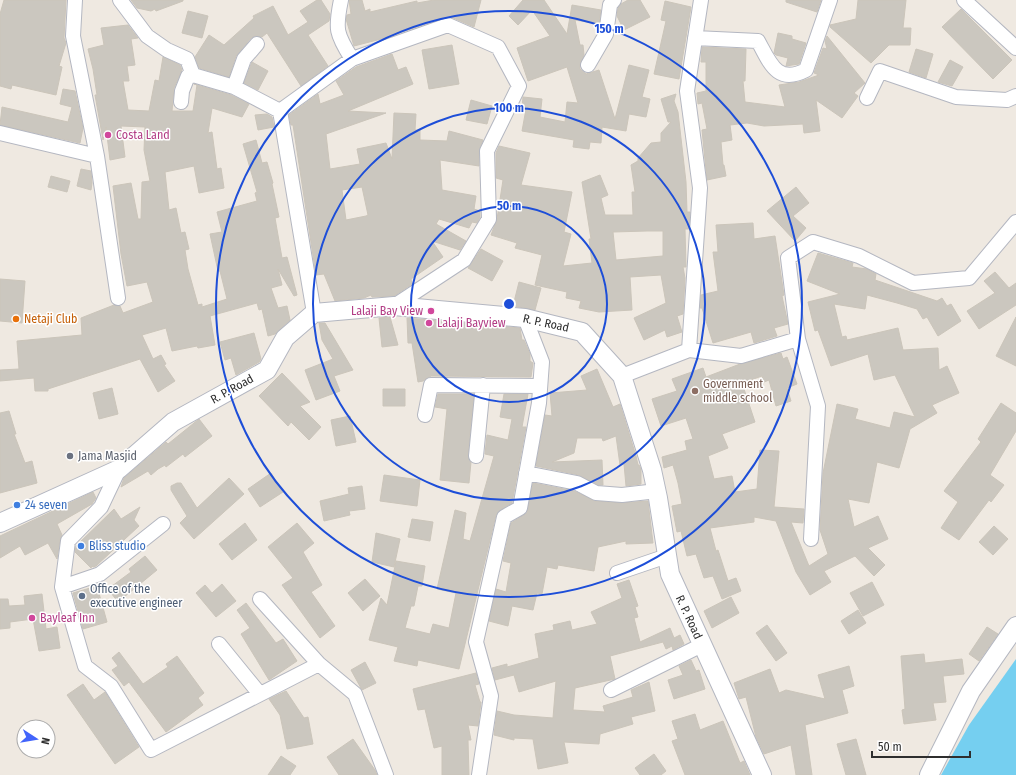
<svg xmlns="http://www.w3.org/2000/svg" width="1016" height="775" font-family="'Fira Sans Condensed',sans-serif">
<rect width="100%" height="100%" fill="#efe9e1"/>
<path fill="#75cff0" d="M1016,659V775H941L969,725Z"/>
<path fill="#cbc7bf" stroke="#cbc5ba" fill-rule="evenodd" d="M4,0H66L64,38L66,43L59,66L62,67L56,95L12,85L11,89L0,86V14Z
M131,0H183V1L156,11L155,9L151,11L137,8Z
M317,0H321L330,14L329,21L308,35L328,66L301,86L267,33L262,37L255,36L251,38L236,56L229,77L199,68L195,57L209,35L224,45L254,18L253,16L273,6L288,35L308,22L300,11Z
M349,0H362L365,11L370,9V12L417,1V3L434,0H481L474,27L451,17H446L385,38L354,46L346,19L347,15L351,14Z
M523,0H544L567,34L572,5L601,10L599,24L575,20L580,45H583L584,55L580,65V69L586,74L599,70L615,119L629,65L649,70L642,97L650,99L646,117L629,114L626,131L602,127L601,143L590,142L589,149L573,147L574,140L522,131L526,109L522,108L523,97L542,99L540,117L565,122L567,102L578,103L567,67L528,81L517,48L550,36L532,10L518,25L509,16Z
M628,0H640L650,17L624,30L617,16L618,8L621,4Z
M786,0H821L817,12L786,2Z
M858,0H906L903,28H911L910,45H889L871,63L830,27V25L856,19Z
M665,1L691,7L679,79L654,74L666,21L661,20Z
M961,9L1012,60L993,79L942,27Z
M188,11L208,16L202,38L182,33Z
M128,25L138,38L131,39L135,65L127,66L129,81H123L128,110L149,111L155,80L159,81L163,57L180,65L182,70L174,88L172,111H193L197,85L194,84L231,95L249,104L242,117L212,108L208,133L212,132L217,169L221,168L224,188L199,193L194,166L165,172L169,210L176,208L181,233L185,232L189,249L185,250L188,269L198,305L202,304V307L227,299L220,271H218L210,234L222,232L217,212L257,201L255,193L257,192L243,144L256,140L262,163L267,162L273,183L272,184L279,217L275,218L282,258L287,257L297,295L294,296L278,269L282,285L271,288L278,308L287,306L290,320L275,334L268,336L262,309L259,310L257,303L210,316L215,345L198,348L197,346L172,351L166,328L142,335L153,359L161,355L166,364L164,365L175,381L158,392L140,359L48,389V391H35L34,378L0,381V370L19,369L17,341L82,335L81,318L114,305L120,306L123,313L153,302L147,282L127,286L121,254L113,186L131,183L138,219H141L142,182L150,181L144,150L145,127L121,126L125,157L110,160L106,127L103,140L95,95H97L93,69L88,49L104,45L101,28Z
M778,33L792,36V39L806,43L799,64L786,66L788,58L776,55L774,53Z
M827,36L865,83L854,93L858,96L842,118L816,100L820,131L804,133L803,124L764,126L747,123L730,125L732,140L721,142L723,165H724L726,176L707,180L702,130L707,129L702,103L698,104L697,93L706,91V62H701L702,47L746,49L745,81H743L745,102L785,107L779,85L799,82L819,75L814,73L823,48L827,49L825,41Z
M452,45L459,84L429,89L422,50Z
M916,49L933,54L926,78L909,72Z
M392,54L398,70L406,67L413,84L348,111L386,113L326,134L330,169L360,164L357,149L386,143L392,159L394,113L416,114L415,130H420V140L447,141L449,131L483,140L479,151V166L440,160L442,190L476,196L474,209L480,211V217L477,223L472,222L469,228L439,219L436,224L466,241L460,250L432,241L443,257L411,279L412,284L394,296L372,297L371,295L364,298L335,301L324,274L316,275L293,125H291L289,115L318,94L320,104L344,95L336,81L356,67ZM362,187L368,215L366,216L346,220L342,190Z
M950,60L963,67L952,86L938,82Z
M252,62L268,71L258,90L244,83Z
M63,89L75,91L83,128L80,143L0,125L2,107L68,122L72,107L60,104Z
M676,94L674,101L678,112L686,182L687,212H690L689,229H685L686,267H683L685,278L683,314L677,316L682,332L667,337L665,330L644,340L634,318L666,303L661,275L630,277L632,310L599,312L579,308L581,301L566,298L567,292L535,285L542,255L515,248L517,243L491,235L497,219L503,180L496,178V153L499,146L530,153L521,185L572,192L564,232L571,234L563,266L592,263L589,239H591L582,182L600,175L608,195L601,198L605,215H633L632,192H635L631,165L638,161V158L651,143L661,142V133L671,122H668L661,99ZM647,231H663V256L616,260L613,232Z
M471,100L492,106L487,124L466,120Z
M267,114L272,117L274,127L258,130L255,115Z
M81,169L91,171L92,183L91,190L77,186Z
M51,176L70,181L67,192L48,187Z
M796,187L809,203L793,216L806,228L795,241L767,211Z
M753,223L754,239L775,236L784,295L782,296L788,324L774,328L777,336L754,343L751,332L713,343L702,308H700L701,295L718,291L713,252H718L716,225Z
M481,249L503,261L492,281L468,268Z
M818,253L853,263L852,267L867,269L876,274L875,280L937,301L942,298L947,306L951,304L961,321L938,336L927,317L923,319L917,309L897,303L867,295L865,309L834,304L842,337L846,336L847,340L898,328L903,350L938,348L939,370L947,366L959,393L932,405L937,413L910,429L899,468L877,462L869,503L848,499L854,527L878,516L888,539L868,548L885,565L874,576L855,556L824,571L831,582L810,595L796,572L776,521L754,517V522L710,528L716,551L718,550L728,581L736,578L741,591L722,599L713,576L704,578L696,554L687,556L681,531L677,532L672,506L682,504L678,483L673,465L664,468L662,457L687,450L685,441L693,439L686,418L661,426L652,399L677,391L672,379L703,368L706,377L740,364L781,353L783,359L787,357L797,384L787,388L791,401L776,406L769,380L764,382L762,376L742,383L755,422L722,434L728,448L708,456L714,479L732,476L735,492L757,489L760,450L779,451L774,507L804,509L803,523L791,522L809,566L828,554L820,530L823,473L837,404L858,409L855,419L890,428L894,412L915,417L895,375L874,380L868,354L831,366L818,330L815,331L808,302L840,294L807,281Z
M995,272L1009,288L1016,283V305L979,329L967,311L995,293L984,281Z
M0,279L25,281L22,323L0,321Z
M519,282L541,288L535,310L513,306Z
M390,317L398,345L382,347L379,318Z
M1016,317V366L996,356Z
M407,318L520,328L522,340H524L530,354V361L533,363L531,377L431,376L423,381L418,382L412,343H408Z
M319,323H325L353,370L334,376L340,391L316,400L305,370L333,359L322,340Z
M254,333L261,359L259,362L236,375L231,358L225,360L220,342Z
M597,369L613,407L620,404L636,456L638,465H639L641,469V484L626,486L624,464L620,465L616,436L603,441L602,438H577L574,453L552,462L602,460L603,485H598L579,475L536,466L545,415L552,416L550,393L587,390L581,376Z
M282,373L310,402L300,406L321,427L309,440L291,422L288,426L259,396Z
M112,388L118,414L99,419L93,393Z
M383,389H405V406H383Z
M438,394H474L468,455L471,462L469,483L440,480L447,409L435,407Z
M504,394H528L522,427H526L512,503L500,510L496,515L459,669L418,660L417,666L394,661L398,647L369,640L381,598L387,605L396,561L425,566L422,586H418L414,606H411L405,628L430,634L433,624L449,628L456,593L437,589L455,510L466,513L463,539L470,541L494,456L485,454L487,435L508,440L512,419L500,417Z
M1001,403L1016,413V431L990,475L1004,485L991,502L989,500L959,540L941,528L958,502L944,491L981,442L978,439Z
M9,411L16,434H14L25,463L32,461L37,483L0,493V413Z
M350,416L356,442L336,446L331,420Z
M199,419L212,436L185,457L183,454L166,467L165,465L158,469L151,475L148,471L121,487L124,478L166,442L168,444Z
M271,473L283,492L260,507L248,489Z
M384,475L420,480L417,506L380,501Z
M229,478L244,494L194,539L180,523L187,516L171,490V486L177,483H181L197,508Z
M533,483L574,491L595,501L621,503L648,501L653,543L626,544V541L598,547L594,571L558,565L557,569L547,567L542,594L537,593L533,610L512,606L508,626L489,621L496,589L506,592L511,563L503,561L511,523L527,513Z
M362,486L365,509L349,511L350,515L324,521L320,501L349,494L348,488Z
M93,492L96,498L92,504L57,524L62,535L60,540L57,559L48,543L25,555L20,546L0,558V536Z
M140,507L134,520L139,526L96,566L93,567L92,566L91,568L75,552L76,546L114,509L121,519Z
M412,519L433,522L430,541L408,537Z
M245,523L257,540L232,560L219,544Z
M297,523L314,543L303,552L322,585L311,592L335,626L320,638L282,585L293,578L268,547Z
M994,526L1008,539L993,555L979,542Z
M376,533L400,539L394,567L372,562Z
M145,556L157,570L118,602L108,589L131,572L129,569Z
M365,579L380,596L363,611L348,593Z
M629,580L638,606L635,607L638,617L634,618L640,642L670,628L674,638L680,635L684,644L673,650L672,646L666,649L663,642L610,656L615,679L575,688L573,710L605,712L603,706L633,697L631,690L649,682L655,711L631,717L633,724L600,734L599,744L564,742L568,763L538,769L533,739L514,738V740L494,735L497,711L514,715L553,718L556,681L519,692L514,675L495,680L492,668L507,664V667L539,658L535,634L554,630L553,625L570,621L572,630L597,624L591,612L622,598L617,584Z
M872,582L884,605L863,616L850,593Z
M222,584L236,601L216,617L196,593L205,585L212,593Z
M97,586L107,622L83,629L73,593Z
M42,594L46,629L57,627L60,648L39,651L33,619L10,622V628L0,629V599H8L9,606L25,605L24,596Z
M731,597L739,613L712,628L704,611Z
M246,603L276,643L283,639L297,661L269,680L241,634L250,628L237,610Z
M858,610L866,623L849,634L841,621Z
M767,625L787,653L776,661L756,633Z
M987,627L998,634L979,661L969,654Z
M119,652L143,684L168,667L166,664L177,656L204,693L198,698L203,705L166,732L129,682L124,686L112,670L118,666L112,658Z
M924,654L925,663L962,659L964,674L943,676L946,702L933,703L936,720L904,724L902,710L905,709L901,656Z
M691,660L696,671L699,670L705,689L674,699L668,680L683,675L679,666Z
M365,662L376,683L362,690L351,670Z
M849,666L854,686L842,690L848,713L805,725L812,775H796L791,745L764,754L756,737L746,697L739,699L734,683L770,669L779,693L786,690L825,699L818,675Z
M476,673L479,684L475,685L480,702H481L478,726L468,725L471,740H468L469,775H442V746L434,748L425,709L418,710L413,689Z
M83,684L94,700L105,692L139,747L115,764L67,695Z
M286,691L304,718L308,717L313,744L287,749L280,715L269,699Z
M695,714L700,730L723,721L740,763L744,761L750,775H685L672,741L678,739L672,721Z
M353,739L375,770L377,775H339L327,757Z
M856,739L866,775H846L837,744Z
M654,754L666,771L661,775H640L635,768Z
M281,756L296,766L290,775H268Z"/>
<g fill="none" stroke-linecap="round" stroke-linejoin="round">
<g stroke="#b4b7c1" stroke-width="16">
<path id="minor" d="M75,0L73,36L97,156L118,298
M120,0L147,36L167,50L187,59L193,75L234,87L280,111
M341,0C335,29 336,34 352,59
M701,0L687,91L700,188L689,350L741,356L798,339
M964,0L1016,48
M695,38L758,41C770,63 777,85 806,70L830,0
M588,65L606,34L610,5L614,0
M234,87L244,59L257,44
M867,98L880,71L956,97L1007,100L1016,96
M181,102L182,91L188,76L193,75
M0,133L97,156
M314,313L280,111L352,59L448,25L498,47L519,86L487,151L489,219L464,260L394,306
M622,376L689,350
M425,415L431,385L540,386
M476,456L483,385
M119,469L101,507L68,541L62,587L85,666L111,686L151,750L319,664L355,694L386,775
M526,473L577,483L596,493L622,495L657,491
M811,539L818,406L798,339L788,258L813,242L859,256L913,283L969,278L1016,222
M617,573L667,556
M62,587L100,574L163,524
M260,599L319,664
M219,644L259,693
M611,690L702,645
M479,775L491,696L476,642L504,517L520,508L539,403L542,362L525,318"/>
</g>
<g stroke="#b4b7c1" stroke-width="20">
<path id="tertiary" d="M0,523L119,469L173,422L267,370L285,338L314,313L394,306L525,318L582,332L622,376L652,470L658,498L670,574L762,775
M929,775L971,691L1016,626"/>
</g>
<use href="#minor" stroke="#fff" stroke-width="14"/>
<use href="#tertiary" stroke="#fff" stroke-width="18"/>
</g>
<g fill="none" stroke="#1d4ed8" stroke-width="2">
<circle cx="509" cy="304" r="98"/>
<circle cx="509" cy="304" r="196"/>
<circle cx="509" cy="304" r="293"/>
</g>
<g fill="#d1479c" stroke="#fff" stroke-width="1.5">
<circle cx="108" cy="135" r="4"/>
<circle cx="431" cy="311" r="4"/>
<circle cx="429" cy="323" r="4"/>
<circle cx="32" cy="618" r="4"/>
</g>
<circle fill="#e8710a" stroke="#fff" stroke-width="1.5" cx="16" cy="319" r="4"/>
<circle fill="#8d6e63" stroke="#fff" stroke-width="1.5" cx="695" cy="391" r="4"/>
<circle fill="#6b7280" stroke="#fff" stroke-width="1.5" cx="70" cy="456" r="4"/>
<g fill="#3f7fe0" stroke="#fff" stroke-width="1.5">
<circle cx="17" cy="505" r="4"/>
<circle cx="81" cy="546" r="4"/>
</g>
<circle fill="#5c6f8a" stroke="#fff" stroke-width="1.5" cx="82" cy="596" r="4"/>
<g text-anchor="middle" stroke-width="3" stroke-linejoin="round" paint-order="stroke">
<g font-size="12" fill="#b23c85" stroke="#fff" text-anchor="start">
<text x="116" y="139">Costa Land</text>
<text x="423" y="315" text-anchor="end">Lalaji Bay View</text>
<text x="437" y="327">Lalaji Bayview</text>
<text x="40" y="622">Bayleaf Inn</text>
</g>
<g font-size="12" fill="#c56008" stroke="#fff" text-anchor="start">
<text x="24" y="323">Netaji Club</text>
</g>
<g font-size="12" fill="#2e2e2e" stroke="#fff">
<text transform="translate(546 323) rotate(12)" y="4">R. P. Road</text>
<text transform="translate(232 389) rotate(-29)" y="4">R. P. Road</text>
<text transform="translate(689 617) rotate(65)" y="4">R. P. Road</text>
</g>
<g font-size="12" fill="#785e54" stroke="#fff" text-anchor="start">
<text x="703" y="388">Government<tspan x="703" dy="14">middle school</tspan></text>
</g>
<g font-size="12" fill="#5b616d" stroke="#fff" text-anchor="start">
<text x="78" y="460">Jama Masjid</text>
</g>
<g font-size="12" fill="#366cbe" stroke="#fff" text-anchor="start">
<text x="25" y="509">24 seven</text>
<text x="89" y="550">Bliss studio</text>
</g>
<g font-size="12" fill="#4e5e75" stroke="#fff" text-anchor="start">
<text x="90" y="593">Office of the<tspan x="90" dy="14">executive engineer</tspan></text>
</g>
</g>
<circle cx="509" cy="304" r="6" fill="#1d4ed8" stroke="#fff" stroke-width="2"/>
<g font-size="12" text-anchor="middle" font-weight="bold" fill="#1d4ed8" stroke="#fff" stroke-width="3" stroke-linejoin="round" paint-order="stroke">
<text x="609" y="33">150 m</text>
<text x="509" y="112">100 m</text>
<text x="509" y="210">50 m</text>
</g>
<g transform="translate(36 739) rotate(102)"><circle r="19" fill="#ffffff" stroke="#ababab"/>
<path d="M0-3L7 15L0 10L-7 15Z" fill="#4264fb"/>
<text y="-6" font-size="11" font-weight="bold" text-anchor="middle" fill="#2e2e2e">N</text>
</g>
<path d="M872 751v6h98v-6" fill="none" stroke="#2e2e2e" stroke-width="2"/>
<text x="878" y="751" font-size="12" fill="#2e2e2e" stroke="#ffffff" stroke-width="3" paint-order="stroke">50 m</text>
</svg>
